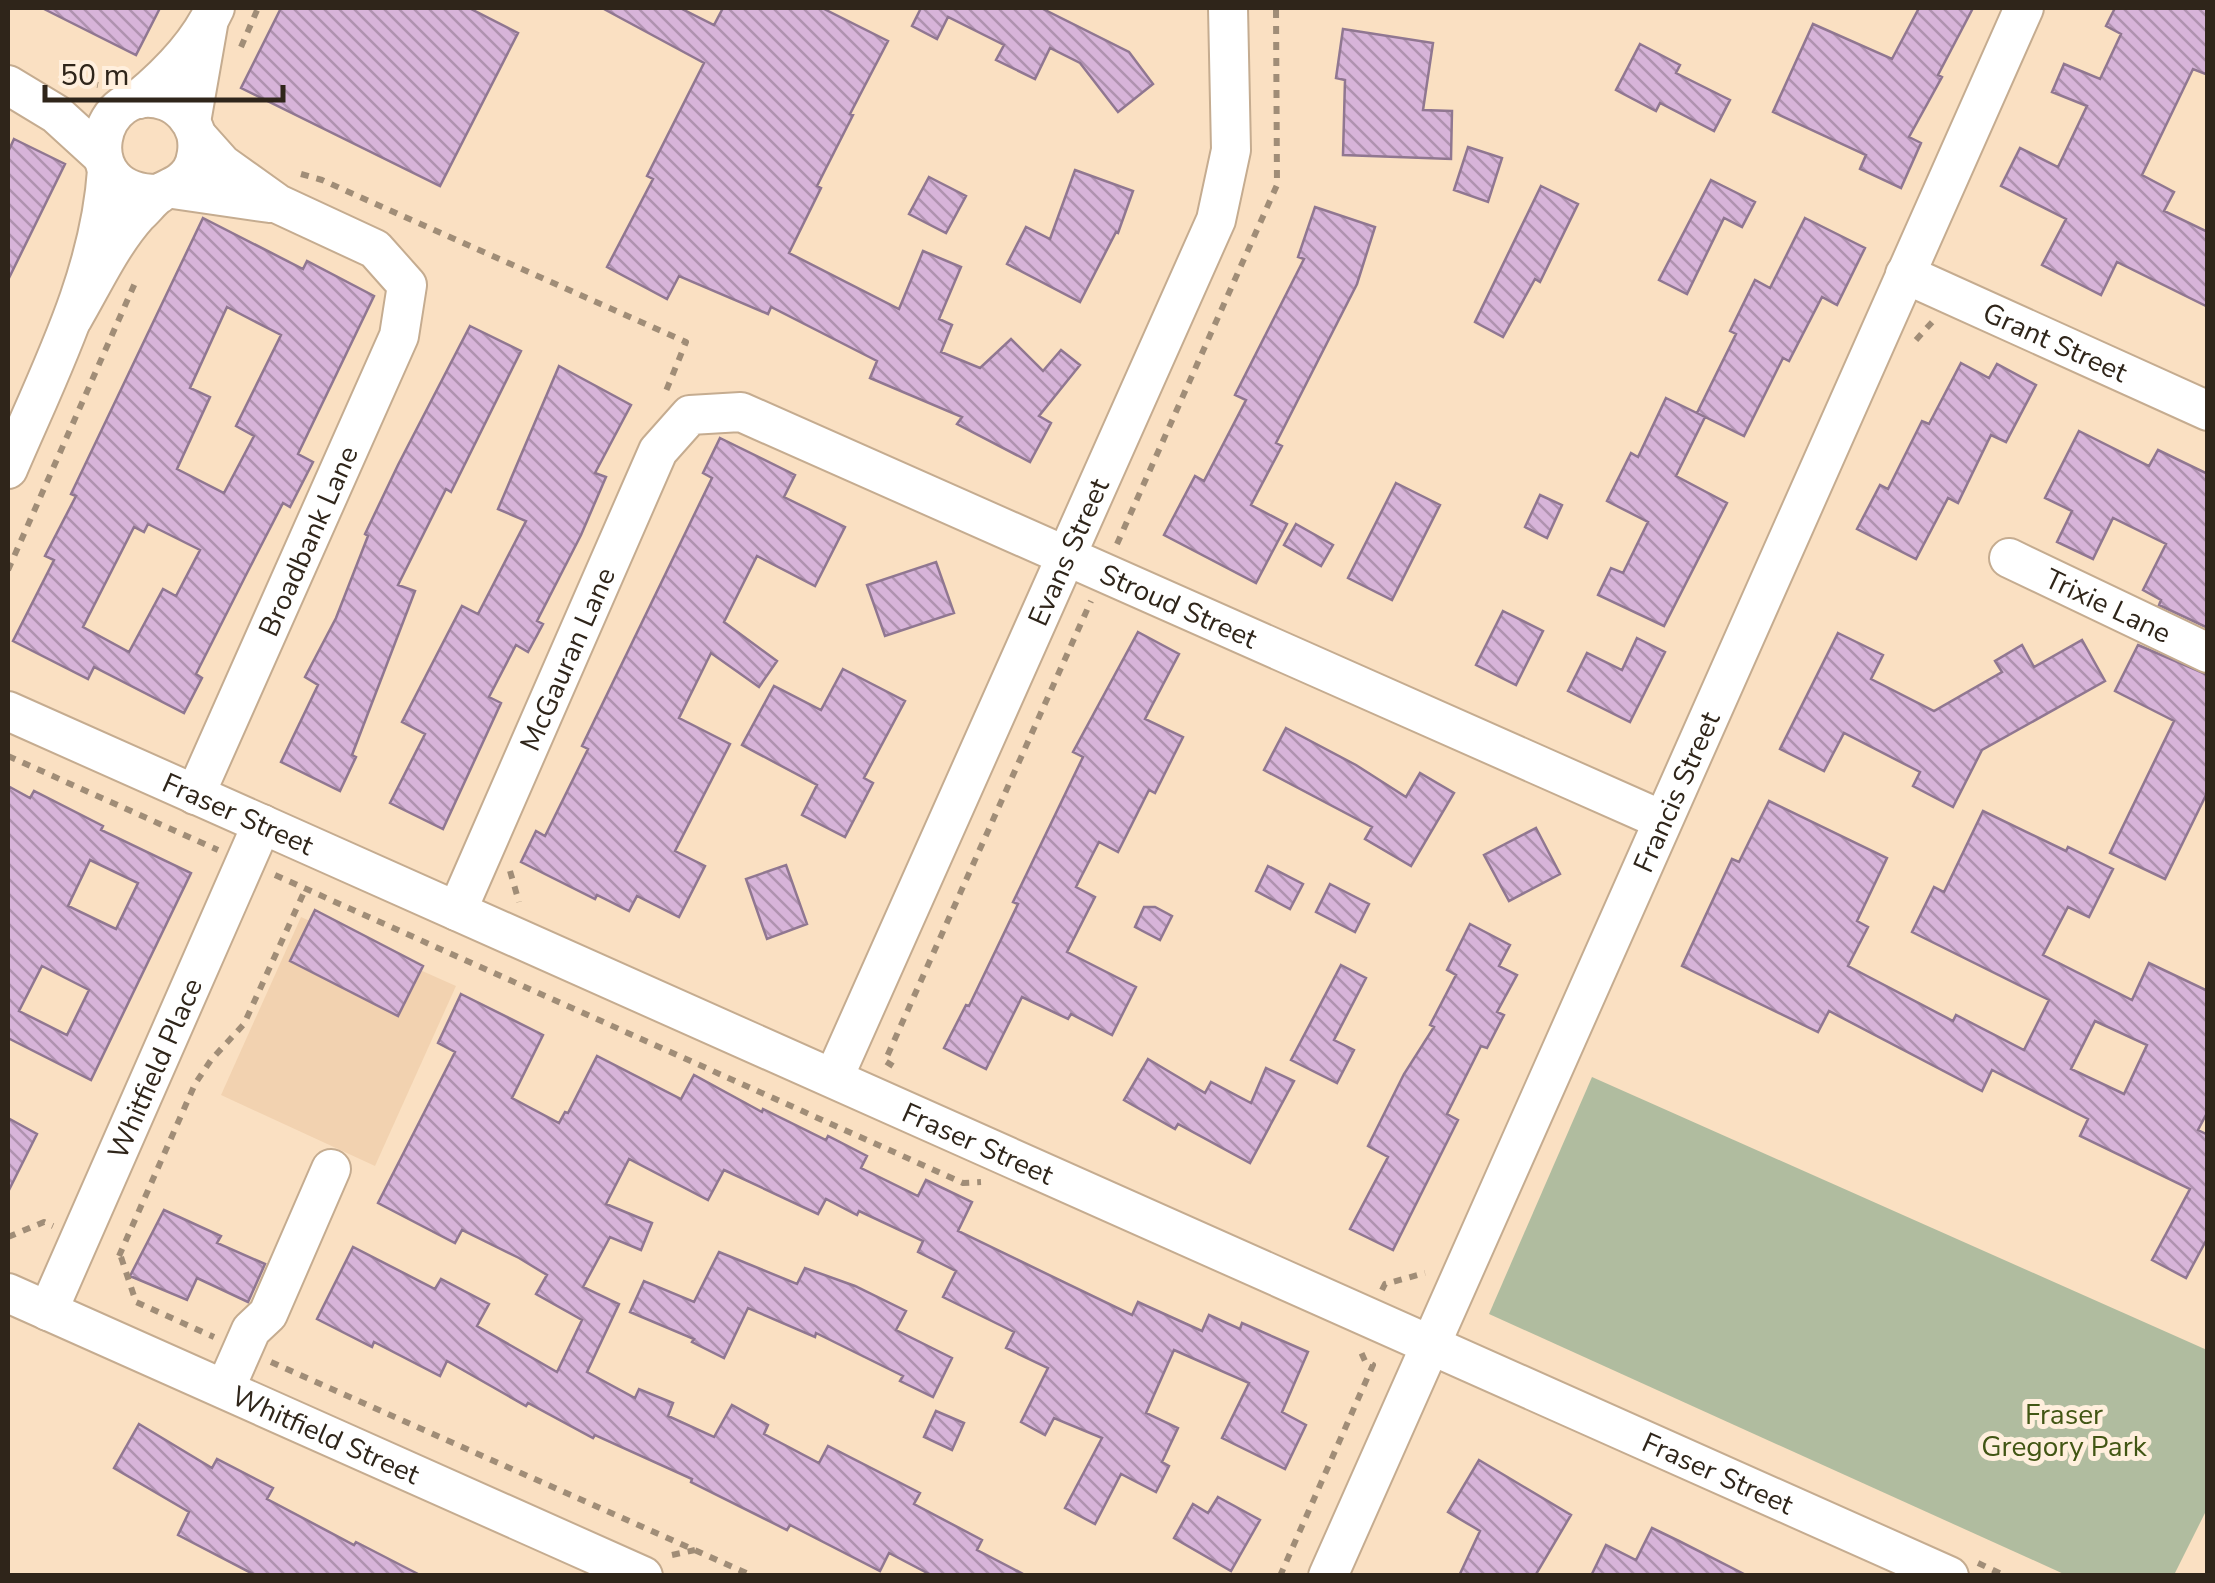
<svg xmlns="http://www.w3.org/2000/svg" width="2215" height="1583" font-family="'Nunito Sans',sans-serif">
<defs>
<pattern id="building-back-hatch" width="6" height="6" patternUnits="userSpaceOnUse" patternTransform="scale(2.5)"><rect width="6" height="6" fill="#d7b4d9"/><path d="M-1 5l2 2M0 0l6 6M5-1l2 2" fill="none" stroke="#af92af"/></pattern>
</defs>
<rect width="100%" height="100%" fill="#fae0c2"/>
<path fill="#f2d2b0" d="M301,917L456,986L375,1166L221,1095Z"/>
<path fill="#b0bc9f" d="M1592,1077L2207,1350V1509L2174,1575H2066L1489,1314Z"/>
<path fill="url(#building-back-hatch)" stroke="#907791" stroke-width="2.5" fill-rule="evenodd" d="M42,8H160L136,55Z
M281,8H469L518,33L440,186L241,88Z
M602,8H680L714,25L723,8H822L888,41L850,114L853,115L817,186L821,188L789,253L899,309L923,251L961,267L939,319L952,325L941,352L980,368L1011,339L1043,371L1061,350L1080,365L1039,416L1051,423L1030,462L957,424L962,417L870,378L877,361L771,307L768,314L679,276L667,299L607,267L653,179L647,176L704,63Z
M921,8H1041L1129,52L1153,84L1118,112L1080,63L1050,48L1035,79L996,60L1004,45L948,17L937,39L912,26Z
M1919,8H1973L1938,75L1942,77L1909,137L1921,143L1901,188L1860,169L1866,155L1773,112L1813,24L1892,59Z
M2115,8H2208V75L2193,69L2142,175L2174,192L2164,211L2208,232V307L2117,262L2101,295L2042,265L2066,219L2001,186L2020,148L2058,167L2087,106L2052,92L2064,64L2100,79L2121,34L2106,26Z
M1343,29L1433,43L1423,110L1452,111L1451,159L1343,155L1345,80L1336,78Z
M1640,44L1680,65L1676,73L1730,100L1714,131L1660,103L1656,111L1616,90Z
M14,139L65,164L8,280V152Z
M1468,147L1502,158L1488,202L1454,190Z
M1075,170L1133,191L1118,233L1116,232L1080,302L1007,264L1026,227L1050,239Z
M929,177L966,196L946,233L909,214Z
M1711,180L1755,202L1742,227L1724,218L1687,294L1659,280Z
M1541,186L1578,204L1540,282L1535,279L1503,337L1475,322Z
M1315,207L1375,227L1357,284L1276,443L1282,446L1251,505L1287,524L1256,583L1164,535L1195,476L1204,481L1246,400L1235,395L1304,259L1298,257Z
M203,218L303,269L307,261L374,296L298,454L313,462L290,507L283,503L247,573L196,674L202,678L184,713L94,667L88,679L13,641L54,560L45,556L76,496L71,494ZM227,307L281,335L236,426L254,436L224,493L177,469L210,397L190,388ZM148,524L200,550L176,596L163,589L129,652L83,627L134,527L144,532Z
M1805,218L1865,248L1837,305L1822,297L1789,361L1783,358L1744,436L1697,413L1736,334L1730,331L1755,280L1770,288Z
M470,326L521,351L451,492L446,489L398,585L415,591L352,755L356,757L340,791L281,762L318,685L305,677L336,618L368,536L365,534L398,465Z
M1961,363L1989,378L1997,364L2036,385L2006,442L1991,435L1958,503L1948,498L1916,559L1857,529L1880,485L1888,489L1922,421L1929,424Z
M559,366L631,405L595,473L606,477L581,535L537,621L543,624L528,652L516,645L489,697L501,703L443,829L390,803L425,734L402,722L462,606L478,614L526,521L498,509Z
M1666,398L1705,417L1676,476L1727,503L1664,626L1598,595L1611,568L1623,573L1648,522L1607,501L1631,453L1638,457Z
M2079,431L2149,466L2158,450L2208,474V628L2159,605L2161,600L2143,590L2166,544L2113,518L2093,559L2057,542L2072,511L2045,498Z
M720,438L795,475L784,497L845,527L815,586L757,556L724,622L777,661L759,687L711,653L679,718L730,744L675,851L705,866L679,917L637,896L629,911L597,895L595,899L521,862L536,831L545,836L588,749L582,746L712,478L703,473Z
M1396,483L1440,505L1392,600L1348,578Z
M1540,495L1562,505L1547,538L1525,527Z
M1296,524L1333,545L1321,566L1284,545Z
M936,562L954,613L885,636L867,585Z
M1503,611L1543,631L1516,685L1476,665Z
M1138,632L1179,654L1145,719L1183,737L1155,793L1149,790L1118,852L1099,842L1076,887L1095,897L1067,952L1136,987L1112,1035L1071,1014L1068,1019L1022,997L986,1069L944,1048L966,1005L969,1006L1018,904L1013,902L1083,757L1073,752Z
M1838,633L1883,655L1871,679L1934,711L2002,672L1995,661L2022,645L2034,667L2082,640L2105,681L1982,750L1953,807L1913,786L1920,772L1844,733L1824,771L1780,749Z
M1637,638L1665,652L1630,722L1568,691L1587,653L1622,670Z
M2138,645L2208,675V791L2165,879L2110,853L2174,721L2115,691Z
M843,669L905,701L864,778L873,783L845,837L802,815L817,785L742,745L774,686L821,710Z
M1286,728L1356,765L1406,797L1420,773L1454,793L1411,866L1365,839L1372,827L1264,770Z
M8,786L30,798L34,791L103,826L101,830L191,873L91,1080L8,1038ZM90,860L138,883L116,929L68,906ZM42,966L89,990L67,1035L19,1011Z
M1769,801L1887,858L1857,921L1868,927L1848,966L1953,1021L1956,1015L2024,1050L2049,1000L1912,932L1934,887L1944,892L1983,811L2066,851L2068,847L2113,869L2089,917L2068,907L2043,955L2132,1000L2149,963L2208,991V1111L2198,1130L2208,1135V1237L2186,1278L2152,1260L2190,1189L2080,1136L2088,1119L1992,1070L1982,1091L1829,1011L1818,1032L1682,966L1732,859L1739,862ZM2095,1021L2147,1045L2124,1094L2071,1069Z
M1536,828L1560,874L1509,901L1484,855Z
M786,865L807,924L767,939L746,879Z
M1268,866L1303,884L1290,909L1256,891Z
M1330,884L1369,904L1355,932L1316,912Z
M1144,907H1155L1172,916L1160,940L1135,927Z
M315,910L423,966L398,1016L290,961Z
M1470,924L1510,945L1499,966L1517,975L1497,1012L1504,1015L1487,1048L1481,1046L1447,1114L1458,1120L1393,1250L1350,1229L1388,1157L1368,1146L1404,1074L1434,1027L1430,1025L1456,975L1447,970Z
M1341,965L1366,978L1334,1040L1354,1050L1337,1083L1291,1060Z
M461,994L543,1035L512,1098L559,1123L565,1112L568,1113L597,1056L681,1099L694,1075L762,1112L763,1109L826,1140L828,1136L867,1156L861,1168L918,1196L926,1180L972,1202L958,1231L1132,1315L1138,1302L1202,1331L1209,1315L1240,1329L1242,1323L1308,1352L1282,1412L1306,1425L1285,1469L1222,1438L1249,1383L1174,1350L1146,1413L1178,1428L1162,1462L1169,1466L1156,1492L1121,1474L1095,1524L1065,1508L1102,1438L1054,1418L1045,1435L1021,1422L1048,1368L1006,1348L1014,1332L943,1297L956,1271L918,1252L923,1241L859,1211L857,1215L826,1199L818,1214L724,1170L708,1200L629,1159L606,1204L652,1223L641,1250L610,1237L583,1287L619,1304L587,1372L635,1398L639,1389L673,1403L668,1416L714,1437L732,1405L768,1425L764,1434L819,1463L828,1446L920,1493L914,1504L982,1540L977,1550L1027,1576H933L889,1553L880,1571L790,1525L787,1530L691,1482L692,1479L595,1435L593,1438L528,1403L526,1406L447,1361L440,1376L374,1342L372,1347L317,1319L353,1247L435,1289L441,1279L489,1304L477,1326L557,1372L582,1320L536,1294L547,1275L519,1258L462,1230L455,1243L378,1203L455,1052L438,1043Z
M1148,1059L1205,1093L1211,1082L1251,1103L1266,1068L1294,1081L1250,1163L1178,1124L1175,1129L1124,1100Z
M8,1118L37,1134L8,1192Z
M164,1210L221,1236L217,1243L265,1264L248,1302L197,1278L187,1300L130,1276Z
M719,1252L797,1284L805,1268L855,1286L906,1311L896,1330L952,1358L933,1397L900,1381L903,1376L816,1333L815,1337L748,1308L724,1358L692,1342L694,1339L630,1312L644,1281L694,1302Z
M936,1411L964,1423L952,1450L924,1437Z
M139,1424L212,1468L217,1459L273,1488L267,1499L354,1545L356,1542L422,1576H257L178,1535L189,1512L114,1468Z
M1479,1460L1571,1515L1535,1576H1459L1480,1531L1448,1512Z
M1218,1497L1260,1520L1231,1571L1174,1538L1193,1504L1208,1513Z
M1652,1528L1679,1541L1748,1576H1591L1606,1545L1636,1560Z"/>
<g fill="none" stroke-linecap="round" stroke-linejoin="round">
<g stroke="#c5ac90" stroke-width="42">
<g id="minor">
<path d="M8,85L56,114L102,156"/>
<path d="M139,99C168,75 199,43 215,8"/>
<path d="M191,122L208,25"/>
<path d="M173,189L270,203"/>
<path id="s1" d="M1905,274L2208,411"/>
<path d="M73,318C93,284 111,244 138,214C145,208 152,198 160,193C173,186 182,184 191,171C197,161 199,146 196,134C192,120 180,106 166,101C96,77 70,196 159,194"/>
<path d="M8,469C49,373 100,276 107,170"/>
<path id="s2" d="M2009,558L2208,653"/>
<path id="s3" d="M8,711L1949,1576"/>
<path id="s4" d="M195,795L399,336L407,285L375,249L278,204L222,164L197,136"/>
<path id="s5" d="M457,911L658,451L690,415L741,412L1662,820"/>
<path id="s6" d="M834,1077L1216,220L1231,150L1228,8"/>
<path id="s7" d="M8,1293L643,1576"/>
<path id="s8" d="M48,1311L262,824"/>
<path d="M225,1389L251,1330L268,1314L331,1169"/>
<path id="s9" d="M1328,1576L2024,8"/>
</g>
</g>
<path stroke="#a08d77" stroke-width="6" stroke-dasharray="8 8" stroke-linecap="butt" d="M241,47L258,8
M66,78L98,85
M301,174L322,180L686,342L666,391
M1916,340L1934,320
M1117,544L1277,185L1276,8
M8,570L135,283
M8,756L218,850
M510,871L519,902
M275,875L963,1183L981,1182
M893,1066L885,1061L1091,601
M8,1237L44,1222L53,1226
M119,1256L195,1084L211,1060L244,1024L305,890
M121,1257L136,1302L214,1337
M1382,1290L1385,1284L1425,1273
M271,1362L753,1576
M672,1555L695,1550
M1978,1563L2006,1576
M1280,1576L1373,1365L1365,1361L1361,1352"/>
<use href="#minor" stroke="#fff" stroke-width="38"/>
</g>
<g text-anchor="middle" stroke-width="10" stroke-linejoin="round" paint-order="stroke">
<g font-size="28" fill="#2f251a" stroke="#ffefdd">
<text dy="10" stroke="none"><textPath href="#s1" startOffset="165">Grant Street</textPath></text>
<text dy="10" stroke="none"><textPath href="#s4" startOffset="278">Broadbank Lane</textPath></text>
<text dy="10" stroke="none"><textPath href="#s6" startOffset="575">Evans Street</textPath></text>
<text dy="10" stroke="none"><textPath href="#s5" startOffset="1080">Stroud Street</textPath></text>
<text dy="10" stroke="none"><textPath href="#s2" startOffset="110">Trixie Lane</textPath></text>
<text dy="10" stroke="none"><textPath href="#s5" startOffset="275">McGauran Lane</textPath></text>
<text dy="10" stroke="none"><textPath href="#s9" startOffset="858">Francis Street</textPath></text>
<text dy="10" stroke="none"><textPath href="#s3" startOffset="252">Fraser Street</textPath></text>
<text dy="10" stroke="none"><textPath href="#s8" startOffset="265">Whitfield Place</textPath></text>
<text dy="10" stroke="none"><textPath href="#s3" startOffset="1062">Fraser Street</textPath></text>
<text dy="10" stroke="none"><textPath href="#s7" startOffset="348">Whitfield Street</textPath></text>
<text dy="10" stroke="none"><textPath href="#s3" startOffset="1872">Fraser Street</textPath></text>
</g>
<g font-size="28" fill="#425614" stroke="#ffefdd">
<text x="2064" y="1424">Fraser<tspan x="2064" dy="32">Gregory Park</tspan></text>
</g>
</g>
<rect width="2215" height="1583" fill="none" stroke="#2f251a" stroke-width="20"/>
<path d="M45 85v15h238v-15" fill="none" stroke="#2f251a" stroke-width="5"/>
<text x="60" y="85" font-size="30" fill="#2f251a" stroke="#ffefdd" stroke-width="8" paint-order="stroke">50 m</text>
</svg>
